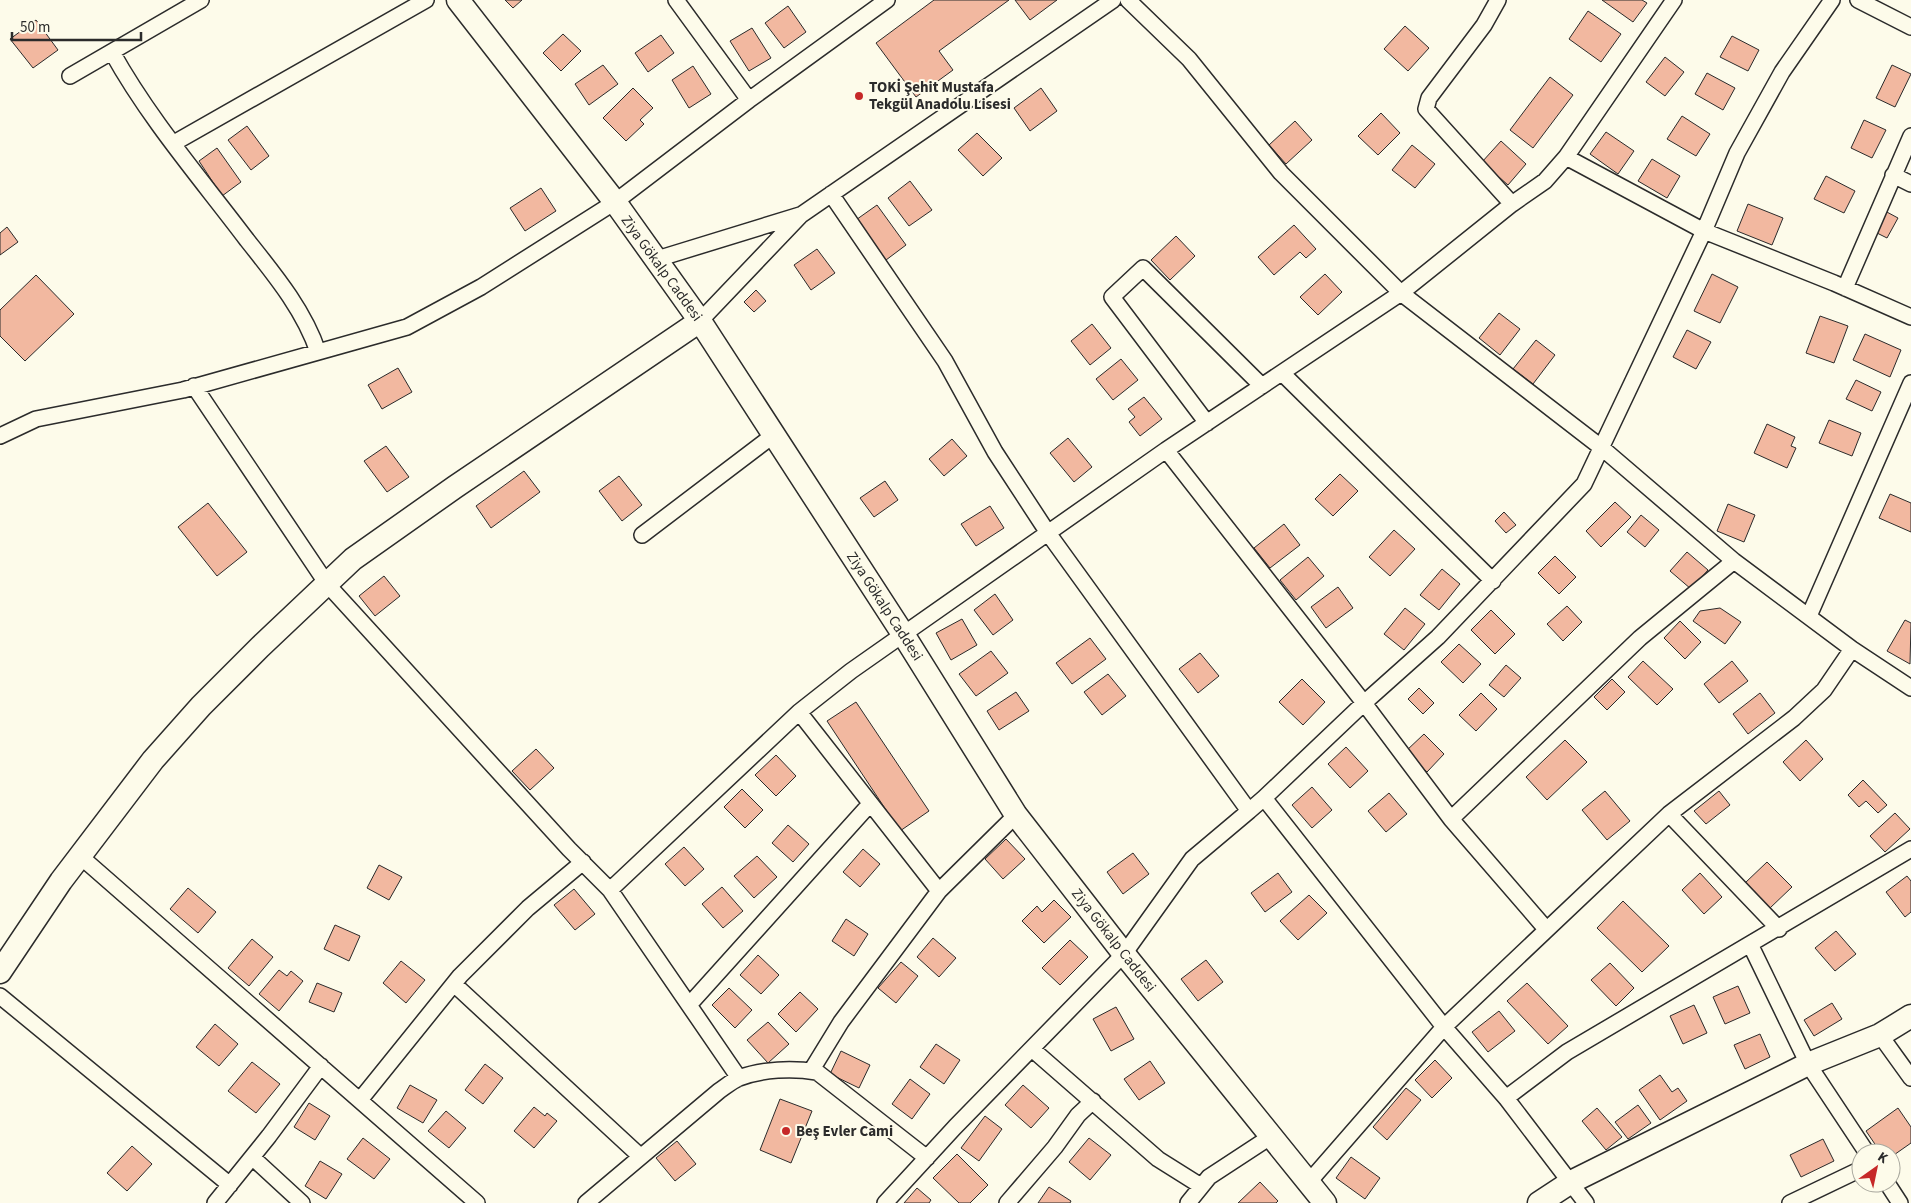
<svg xmlns="http://www.w3.org/2000/svg" width="1911" height="1203" font-family="'Source Sans 3',sans-serif">
<rect width="100%" height="100%" fill="#fdfbea"/>
<path fill="#f2b8a0" stroke="#2b2b2b" d="M505,0H522L513,8Z
M934,0H1009L939,51L953,70L916,97L876,43Z
M1015,0H1057L1030,20Z
M1602,0H1642L1647,3L1633,22Z
M788,6L806,32L784,48L765,23Z
M1588,11L1621,34L1601,62L1569,39Z
M36,20L58,50L33,68L10,39Z
M1405,26L1429,48L1408,71L1384,49Z
M752,28L771,58L749,71L730,41Z
M563,34L581,51L561,71L543,53Z
M661,35L674,53L648,72L635,53Z
M1732,36L1759,50L1748,71L1720,57Z
M1665,57L1684,72L1665,96L1646,82Z
M603,65L618,84L589,105L575,84Z
M1892,65L1911,74L1895,107L1876,98Z
M693,66L711,94L689,108L672,80Z
M1707,73L1735,88L1723,110L1695,94Z
M1550,77L1573,95L1533,148L1510,130Z
M633,88L653,108L640,120L644,124L626,141L603,118Z
M1041,88L1057,111L1030,131L1014,108Z
M1381,113L1400,133L1378,155L1358,136Z
M1682,116L1710,134L1696,156L1667,139Z
M1864,120L1886,130L1872,158L1851,148Z
M1295,121L1312,140L1286,164L1269,145Z
M247,126L269,156L251,170L228,140Z
M1606,132L1634,151L1618,174L1590,154Z
M977,133L1002,158L983,176L958,150Z
M1501,141L1526,164L1508,185L1482,162Z
M1412,145L1435,164L1415,188L1392,170Z
M217,148L241,182L222,196L199,161Z
M1652,159L1680,176L1667,198L1638,181Z
M1826,176L1855,191L1844,213L1814,199Z
M910,181L932,210L909,226L888,198Z
M541,188L556,211L525,231L510,208Z
M1748,204L1783,218L1772,245L1737,231Z
M877,205L906,245L882,263L853,222Z
M1885,211L1898,218L1887,238L1875,232Z
M1294,225L1316,249L1306,258L1300,252L1274,275L1258,257Z
M7,227L18,242L0,255V233Z
M1176,236L1195,256L1170,280L1151,260Z
M817,249L835,273L811,290L794,265Z
M1325,274L1342,292L1318,315L1300,297Z
M1712,274L1738,287L1720,323L1694,311Z
M36,275L74,314L25,361L0,336V310Z
M756,290L766,301L754,312L744,302Z
M1499,313L1520,329L1500,355L1479,338Z
M1820,316L1848,326L1834,363L1806,353Z
M1092,324L1111,348L1090,365L1071,341Z
M1687,330L1711,342L1696,369L1673,357Z
M1865,334L1901,350L1890,377L1853,360Z
M1536,340L1555,355L1533,384L1513,369Z
M1121,359L1138,380L1113,400L1096,379Z
M398,368L412,392L382,409L368,385Z
M1856,380L1881,392L1872,411L1846,399Z
M1144,397L1162,419L1140,436L1129,422L1135,417L1128,409Z
M1829,420L1861,433L1852,456L1819,443Z
M1767,424L1795,437L1791,446L1796,448L1787,468L1754,453Z
M1068,438L1092,467L1074,482L1050,453Z
M952,439L967,456L944,476L929,459Z
M386,446L409,477L387,492L364,461Z
M524,471L540,492L491,528L476,506Z
M1340,474L1358,491L1333,516L1315,499Z
M619,476L642,505L622,521L599,491Z
M885,481L898,500L874,517L860,498Z
M1890,494L1911,503V532L1879,518Z
M1615,502L1631,517L1601,547L1586,531Z
M208,503L247,552L217,576L178,527Z
M1728,504L1755,515L1744,542L1717,531Z
M990,506L1004,528L976,546L961,524Z
M1504,512L1516,525L1506,533L1495,521Z
M1641,515L1659,530L1645,547L1627,532Z
M1284,524L1300,545L1270,568L1254,548Z
M1394,530L1415,549L1390,576L1369,557Z
M1687,552L1708,570L1691,589L1670,571Z
M1555,556L1576,577L1559,594L1538,573Z
M1308,557L1324,576L1296,600L1280,580Z
M1442,569L1460,584L1439,610L1420,595Z
M384,576L400,596L375,616L359,596Z
M1338,587L1353,608L1326,628L1311,607Z
M995,594L1013,620L993,635L974,610Z
M1567,606L1582,622L1563,641L1547,624Z
M1405,608L1425,624L1404,650L1384,634Z
M1720,608L1741,622L1725,644L1693,621L1700,611Z
M1491,610L1515,634L1495,654L1471,630Z
M962,619L977,645L951,660L936,633Z
M1905,620L1911,623L1910,664L1887,651Z
M1680,621L1701,642L1685,659L1664,638Z
M1090,638L1106,659L1072,684L1056,663Z
M1459,644L1481,664L1463,683L1441,662Z
M991,651L1008,673L976,696L959,674Z
M1200,653L1219,676L1198,693L1179,669Z
M1643,661L1673,689L1657,705L1628,677Z
M1732,661L1748,681L1719,703L1704,684Z
M1506,665L1521,678L1504,697L1489,685Z
M1108,674L1126,696L1102,715L1084,692Z
M1302,679L1325,702L1303,725L1279,702Z
M1612,679L1625,692L1607,710L1594,697Z
M1419,688L1434,703L1423,714L1408,699Z
M1016,692L1029,711L999,730L987,711Z
M1481,693L1497,709L1476,731L1459,715Z
M1760,693L1775,713L1748,734L1733,714Z
M856,702L929,811L900,831L827,721Z
M1424,734L1444,754L1427,772L1406,751Z
M1565,740L1587,762L1547,800L1526,777Z
M1806,740L1823,759L1800,781L1783,762Z
M1346,747L1368,771L1350,788L1328,764Z
M536,749L554,768L530,790L512,771Z
M776,755L796,776L776,796L755,775Z
M1863,780L1887,805L1878,813L1866,801L1859,807L1848,795Z
M1312,787L1332,810L1312,828L1292,805Z
M742,789L763,810L745,828L724,807Z
M1605,791L1630,821L1607,840L1582,810Z
M1719,791L1730,805L1706,824L1694,811Z
M1389,793L1407,814L1386,832L1368,811Z
M1895,813L1910,829L1885,852L1870,836Z
M788,825L809,844L793,862L772,843Z
M1006,839L1025,859L1003,879L985,859Z
M684,847L704,869L685,886L665,864Z
M863,849L880,864L860,887L843,872Z
M1133,853L1149,874L1123,894L1107,872Z
M757,856L777,877L754,898L734,876Z
M1767,862L1792,887L1770,908L1745,883Z
M379,865L402,877L389,900L367,888Z
M1278,873L1292,892L1265,912L1251,893Z
M1700,873L1722,897L1704,914L1682,890Z
M1907,876L1911,881V912L1905,917L1886,892Z
M722,887L743,911L723,928L702,904Z
M188,888L216,912L198,933L170,909Z
M574,889L595,914L575,930L554,905Z
M1309,895L1327,913L1298,940L1280,921Z
M1054,900L1071,917L1044,943L1022,921L1037,906L1042,912Z
M1623,901L1669,946L1642,972L1597,928Z
M846,919L868,934L854,956L832,941Z
M335,925L360,936L349,961L324,949Z
M1836,931L1856,954L1835,971L1815,948Z
M933,938L956,958L939,977L917,957Z
M252,939L273,957L249,986L228,968Z
M1070,940L1088,957L1060,985L1042,968Z
M758,955L779,975L761,994L740,975Z
M1206,960L1223,982L1198,1001L1181,979Z
M401,961L425,980L406,1003L383,983Z
M901,962L918,976L896,1003L878,988Z
M1610,963L1634,988L1616,1006L1591,980Z
M279,970L287,976L291,971L303,981L279,1011L259,994Z
M317,983L342,993L334,1012L309,1002Z
M1527,983L1568,1026L1548,1044L1507,1001Z
M1738,986L1750,1013L1725,1024L1713,997Z
M729,988L752,1010L735,1028L712,1005Z
M800,992L818,1009L796,1032L778,1014Z
M1832,1003L1842,1019L1814,1036L1804,1020Z
M1694,1005L1707,1033L1683,1044L1670,1016Z
M1116,1007L1134,1039L1111,1051L1093,1019Z
M1499,1011L1515,1031L1488,1052L1472,1032Z
M768,1022L789,1044L768,1063L747,1040Z
M215,1024L238,1044L219,1066L196,1047Z
M1760,1034L1770,1057L1745,1069L1734,1045Z
M936,1044L960,1060L944,1084L920,1067Z
M841,1051L870,1065L859,1088L830,1074Z
M1435,1060L1452,1078L1432,1098L1415,1080Z
M1150,1061L1165,1083L1139,1100L1124,1079Z
M252,1062L280,1084L256,1113L228,1091Z
M485,1064L503,1078L483,1104L465,1090Z
M1660,1075L1672,1092L1678,1088L1687,1101L1660,1120L1639,1090Z
M910,1079L930,1094L912,1119L892,1104Z
M410,1085L437,1100L423,1123L397,1108Z
M1023,1085L1049,1108L1031,1128L1005,1105Z
M1406,1088L1421,1100L1387,1140L1373,1127Z
M780,1099L812,1111L791,1163L760,1150Z
M309,1103L330,1116L315,1140L294,1127Z
M1638,1105L1651,1123L1628,1139L1615,1122Z
M534,1107L545,1116L547,1113L557,1121L534,1148L514,1131Z
M1597,1108L1622,1137L1606,1150L1582,1121Z
M1898,1108L1911,1127V1143L1891,1157V1153H1881L1866,1131Z
M446,1111L466,1128L449,1148L428,1131Z
M985,1116L1002,1129L979,1161L961,1148Z
M363,1138L390,1159L374,1179L347,1159Z
M1089,1138L1111,1155L1090,1180L1069,1162Z
M1823,1139L1834,1161L1801,1177L1790,1155Z
M677,1141L696,1164L675,1181L656,1158Z
M132,1146L152,1164L127,1191L107,1173Z
M957,1154L988,1185L970,1203H959L933,1178Z
M1351,1157L1380,1178L1365,1199L1336,1178Z
M320,1161L342,1174L326,1199L305,1186Z
M1260,1182L1278,1201L1276,1203H1238Z
M1049,1187L1071,1201L1070,1203H1038Z
M917,1188L931,1200L929,1203H904Z"/>
<g fill="none" stroke-linecap="round" stroke-linejoin="round">
<g stroke="#2b2b2b" stroke-width="18">
<path id="street" d="M676,0L749,100
M1128,0L1189,59L1281,173L1401,293L1602,448L1734,561L1852,649L1911,688
M1498,0L1484,25L1429,98L1426,109L1512,204
M1858,0L1911,27
M112,52C149,119 201,179 247,240C274,274 304,310 318,352
M70,76L201,0
M174,143L426,0
M1566,157L1704,231L1834,283L1911,317
M1893,175L1911,184
M831,194L945,361L995,452L1048,533L1249,811L1264,798L1444,1027L1506,1098L1586,1203
M657,259L800,215
M1845,288L1911,136
M700,321L801,215L1113,0
M1282,373L1493,581
M194,386L327,584L569,849L610,890L739,1078
M1207,423L1112,297L1143,268L1262,386
M0,436L36,419L183,390L407,327L481,287L615,202L749,100L887,0
M1166,450L1364,703L1451,819L1546,929
M642,535L775,434
M1809,616L1911,383
M799,712L939,891
M1264,798L1364,703L1438,637L1584,484L1704,231L1737,153L1782,72L1832,0
M1669,814L1779,929
M1451,819L1640,638L1734,561
M80,856L477,1203
M610,890L799,712L851,671L1166,450L1401,293L1512,204L1545,181L1566,157L1674,0
M1750,944L1808,1064L1867,1153
M454,984L640,1156
M0,996L230,1185
M689,1005L870,804
M1880,1035L1911,1078
M1032,1049L1158,1159L1201,1186
M811,1071L841,1022L939,891L1016,815
M1506,1098L1567,1052L1911,849
M360,1100L460,976L528,908L583,862
M252,1157L302,1203
M1308,1183L1444,1027L1669,814L1794,718L1824,690L1852,649
M1887,1183L1900,1203
M215,1203L269,1136L321,1066
M586,1203L719,1091C725,1087 732,1081 739,1078C762,1069 793,1068 817,1072L927,1158
M885,1203L955,1127L1124,954L1192,859L1249,811
M1007,1203L1055,1147L1078,1115L1093,1101
M1188,1203L1209,1177L1270,1137
M1790,1203L1861,1169"/>
</g>
<g stroke="#2b2b2b" stroke-width="25">
<path id="secondary" d="M458,0L615,202L700,321L903,634L1016,815L1124,954L1325,1203
M0,972L61,881L153,760L201,706L260,647L353,559L455,487L700,321
M1539,1203L1571,1182L1808,1064L1880,1035L1911,1016"/>
</g>
<use href="#street" stroke="#fdfbea" stroke-width="15"/>
<use href="#secondary" stroke="#fdfbea" stroke-width="22"/>
</g>
<g fill="#c62828" stroke="#fdfbea" stroke-width="2">
<circle cx="859" cy="96" r="5"/>
<circle cx="786" cy="1131" r="5"/>
</g>
<g text-anchor="middle" stroke-width="4" stroke-linejoin="round" paint-order="stroke">
<g font-size="15" font-weight="bold" fill="#2b2b2b" stroke="#fdfbea" text-anchor="start">
<text x="869" y="92">TOKİ Şehit Mustafa<tspan x="869" dy="17">Tekgül Anadolu Lisesi</tspan></text>
<text x="796" y="1136">Beş Evler Cami</text>
</g>
<g font-size="15" fill="#2b2b2b" stroke="#fdfbea">
<text transform="translate(662 268) rotate(54)" y="5">Ziya Gökalp Caddesi</text>
<text transform="translate(885 606) rotate(57)" y="5">Ziya Gökalp Caddesi</text>
<text transform="translate(1114 940) rotate(52)" y="5">Ziya Gökalp Caddesi</text>
</g>
</g>
<g transform="translate(1876 1168) rotate(33)"><circle r="24" fill="#fdfbea" stroke="#a9a89e"/>
<path d="M0-4L9 19L0 12L-9 19Z" fill="#c62828"/>
<text y="-8" font-size="14" font-weight="bold" text-anchor="middle" fill="#2b2b2b">K</text>
</g>
<path d="M12 32v8h129v-8" fill="none" stroke="#2b2b2b" stroke-width="2.5"/>
<text x="20" y="32" font-size="15" fill="#2b2b2b" stroke="#fdfbea" stroke-width="4" paint-order="stroke">50 m</text>
</svg>
